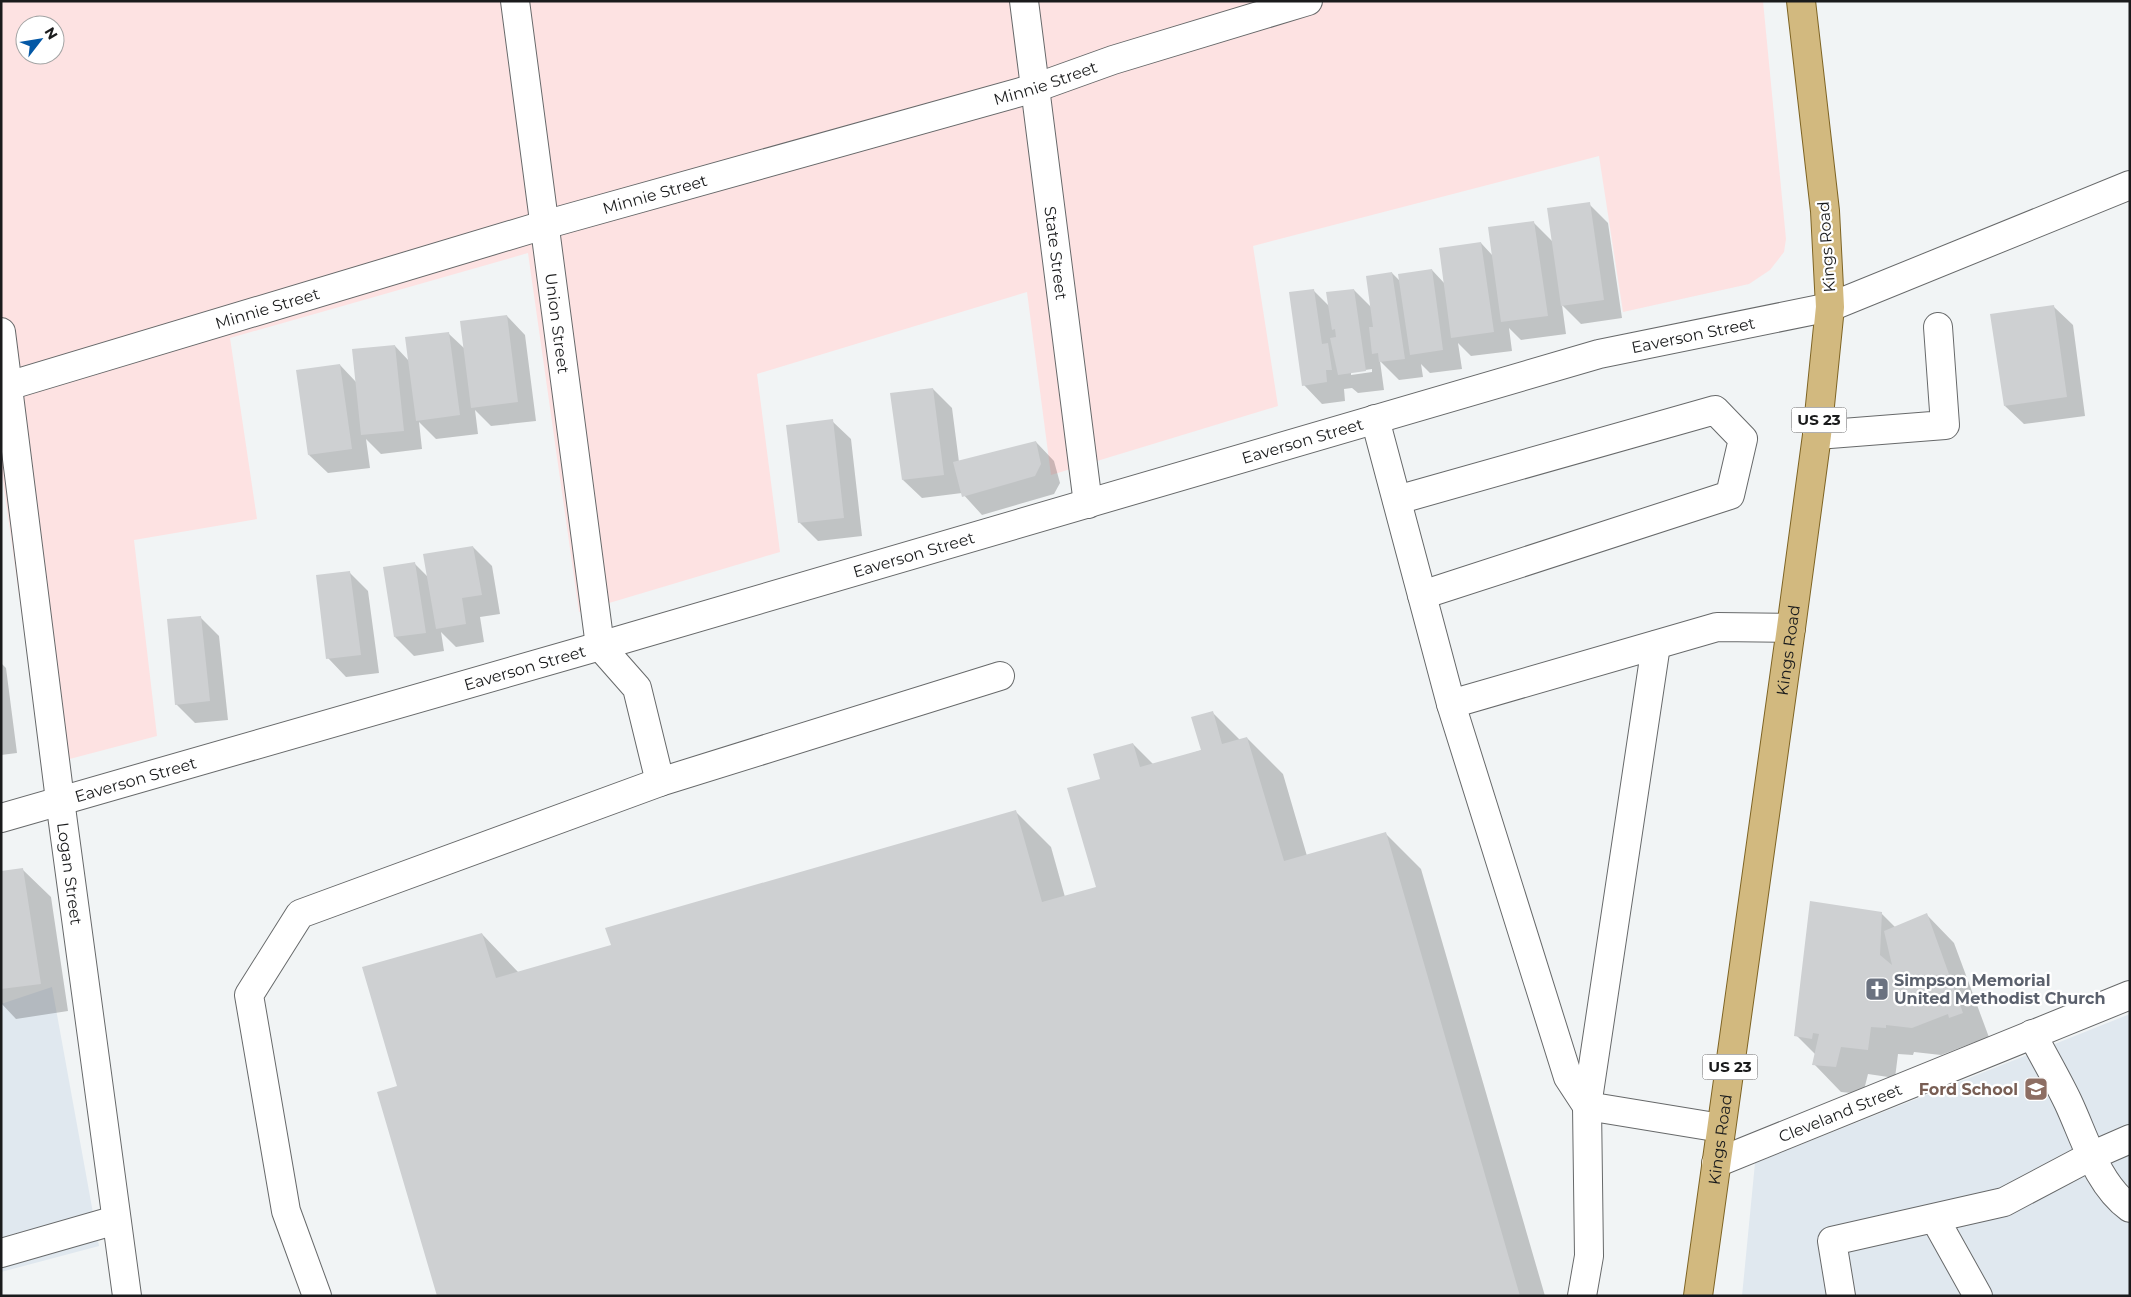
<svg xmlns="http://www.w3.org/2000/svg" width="2131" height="1297" font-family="Montserrat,sans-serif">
<rect width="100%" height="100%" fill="#f1f4f5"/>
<path fill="#e0e8ef" d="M52,987L99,1246L1,1272V1004Z
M2130,1014V1296H1742L1755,1163Z"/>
<path fill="#fde2e2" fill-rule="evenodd" d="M1,1H1763L1786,239L1784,252L1770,270L1749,284L1623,312L1599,156L1253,246L1278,406L1051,475L1027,292L757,374L780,552L579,612L528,253L230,338L257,519L134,540L157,736L43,766L1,466ZM25,25H55V55H25Z"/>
<path fill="#0003" fill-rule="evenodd" d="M1589,204L1608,223L1622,318L1581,324L1562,305L1566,334L1521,340L1509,328L1512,351L1471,356L1458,343L1462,369L1430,373L1421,364L1423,377L1399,380L1380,361L1384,390L1358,393L1352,388L1344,389L1345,401L1322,404L1304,385L1313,290L1329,306L1354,290L1372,308L1392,273L1401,282L1432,270L1445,284L1481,243L1493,256L1534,223L1553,242ZM1372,369V372L1351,375V372Z
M2054,307L2073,325L2085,416L2024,424L2005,406Z
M507,316L525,335L536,421L491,426L475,410L478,434L436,439L419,422L422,449L381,454L366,439L370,468L328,473L309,455L340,365L356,382L395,346L409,361L448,333L465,349Z
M933,389L952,408L959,462L1036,442L1054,461L1060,483L1054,494L982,515L962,493L922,498L903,480Z
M832,421L851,439L862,536L818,541L799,522Z
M473,547L492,566L500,614L480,617L484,642L456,647L441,632L444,651L414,656L395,637L415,564L429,578Z
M349,572L368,591L379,673L346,677L328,658Z
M200,617L219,636L228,720L195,723L176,704Z
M1,663L6,668L17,753L1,755Z
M1212,712L1240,740L1247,738L1283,774L1307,856L1385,833L1421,869L1545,1296H438L398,1086L482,934L519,973L612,946L1015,811L1051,847L1065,897L1097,888L1101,780L1133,744L1154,765L1202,750Z
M23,870L51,897L68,1011L16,1019L1,1003V873Z
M1881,913L1896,928L1927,915L1954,943L1990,1040L1978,1045L1975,1042L1941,1055L1914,1052L1913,1055L1898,1054L1895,1078L1868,1074L1863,1094L1841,1092L1814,1064L1816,1055L1796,1035Z"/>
<path fill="#ced0d2" d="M1590,202L1604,300L1561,306L1547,208Z
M1534,221L1548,316L1501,322L1488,227Z
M1481,242L1494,332L1451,338L1439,248Z
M1432,269L1443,350L1410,355L1398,274Z
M1392,272L1405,359L1379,362L1378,353L1372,354L1369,327H1373L1366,276Z
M1314,289L1322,344L1328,343L1332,370H1326L1327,382L1302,386L1289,292Z
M1354,289L1366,371L1338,375L1330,338L1336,337L1335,329L1332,330L1326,292Z
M2054,305L2067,397L2004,406L1990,314Z
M507,315L518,402L471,408L460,321Z
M449,332L460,415L416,421L405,337Z
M395,345L404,431L361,435L352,349Z
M340,364L352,449L308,455L296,370Z
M933,388L944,475L902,480L890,393Z
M833,419L844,518L798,523L786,425Z
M1036,441L1041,464L1035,476L962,497L953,462Z
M473,546L482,595L462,598L466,624L436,629L423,554Z
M415,562L426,633L394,637L383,567Z
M350,571L361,655L326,659L316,575Z
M201,616L210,701L175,705L167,619Z
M1213,711L1222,744L1247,737L1284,861L1386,832L1520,1296H437L377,1092L397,1086L362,967L482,933L496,978L611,945L605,928L1016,810L1042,902L1096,887L1067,788L1100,779L1093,754L1133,743L1140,767L1201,750L1191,717Z
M23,868L41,984L1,989V871Z
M1810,901L1882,912L1880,955L1892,965L1884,931L1927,913L1963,1013L1949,1018L1948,1014L1912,1028L1886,1025V1028L1871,1027L1868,1050L1841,1047L1836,1067L1812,1065L1819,1034L1813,1033L1812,1039L1794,1036Z"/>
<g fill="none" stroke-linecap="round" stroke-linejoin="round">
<g stroke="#67696a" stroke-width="30">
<g id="minor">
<path id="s1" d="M515,1L600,646L637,688L660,782"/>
<path id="s2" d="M1024,1L1088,504"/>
<path id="s3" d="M1,332L60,800L127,1296"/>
<path id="s4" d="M1,388L544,225L1035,88L1113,60L1308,1"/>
<path d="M1375,419L1451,704"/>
<path d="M1817,435L1945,425L1938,327"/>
<path d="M1397,500L1715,410L1743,439L1730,495L1422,595"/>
<path id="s5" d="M1,818L600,646L1599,354L1830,307L2130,185"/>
<path d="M2032,1034C2044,1057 2057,1079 2068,1102C2085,1138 2097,1184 2130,1208"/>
<path d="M1721,1128L1587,1106L1568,1077L1451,704L1717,627L1791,628"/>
<path id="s6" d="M1716,1163L2130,995"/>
<path d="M1935,1219L1978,1296"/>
<path d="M1,1253L116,1220"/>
<path d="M317,1296L286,1211L249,995L300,914L660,782L1000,676"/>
<path d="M1582,1296L1589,1256L1587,1106L1656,645"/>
<path d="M1841,1296L1832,1241L2004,1202L2091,1156L2130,1139"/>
</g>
</g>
<g stroke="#7e6424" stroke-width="30">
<g id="major">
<path id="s7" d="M1698,1296L1791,628L1817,435L1830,307L1825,211L1801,1"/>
</g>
</g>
<use href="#minor" stroke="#fff" stroke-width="28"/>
<use href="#major" stroke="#d2b97f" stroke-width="28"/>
</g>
<defs>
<g id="church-square" transform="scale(1.25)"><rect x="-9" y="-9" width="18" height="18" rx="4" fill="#6b7280" stroke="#fff"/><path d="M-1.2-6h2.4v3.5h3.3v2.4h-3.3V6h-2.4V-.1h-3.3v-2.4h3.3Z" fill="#fff"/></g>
<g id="school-square" transform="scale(1.25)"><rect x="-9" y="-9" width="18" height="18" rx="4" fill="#8d6e63" stroke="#fff"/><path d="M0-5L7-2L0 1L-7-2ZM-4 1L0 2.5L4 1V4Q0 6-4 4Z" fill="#fff"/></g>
</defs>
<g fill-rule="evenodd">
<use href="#church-square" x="1877" y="989"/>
<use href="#school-square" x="2036" y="1089"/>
</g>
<g text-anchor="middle" stroke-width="4.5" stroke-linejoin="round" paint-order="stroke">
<g fill="#fff" stroke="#5f5f60" stroke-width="1">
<rect x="1791.5" y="407.5" width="55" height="25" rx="4"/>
<rect x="1702.5" y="1054.5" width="55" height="25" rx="4"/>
</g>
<g font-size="15" font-weight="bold" fill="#1a1b1c">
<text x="1819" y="425">US 23</text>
<text x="1730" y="1072">US 23</text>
</g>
<g font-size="16" fill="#1a1b1c" stroke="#fff">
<text dy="6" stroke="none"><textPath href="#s4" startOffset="1088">Minnie Street</textPath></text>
<text dy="6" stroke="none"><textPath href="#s4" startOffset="682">Minnie Street</textPath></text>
<text transform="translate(1826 247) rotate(-94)" y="6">Kings Road</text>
<text dy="6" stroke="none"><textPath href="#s2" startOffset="254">State Street</textPath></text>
<text dy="6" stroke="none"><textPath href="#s4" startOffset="278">Minnie Street</textPath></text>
<text dy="6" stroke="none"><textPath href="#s1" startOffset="325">Union Street</textPath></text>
<text dy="6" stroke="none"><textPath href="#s5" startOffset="1760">Eaverson Street</textPath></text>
<text dy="6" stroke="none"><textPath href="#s5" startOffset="1355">Eaverson Street</textPath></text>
<text dy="6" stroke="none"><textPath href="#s5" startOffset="950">Eaverson Street</textPath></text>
<text dy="6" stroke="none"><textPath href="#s7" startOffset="652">Kings Road</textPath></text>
<text dy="6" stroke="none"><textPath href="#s5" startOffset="545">Eaverson Street</textPath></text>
<text dy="6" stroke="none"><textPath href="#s5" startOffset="140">Eaverson Street</textPath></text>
<text dy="6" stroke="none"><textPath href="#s3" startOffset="546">Logan Street</textPath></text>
<text dy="6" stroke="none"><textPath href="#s6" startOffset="134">Cleveland Street</textPath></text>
<text dy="6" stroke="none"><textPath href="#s7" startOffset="158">Kings Road</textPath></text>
</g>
<g font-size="16" font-weight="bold" fill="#5b616d" stroke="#fff" text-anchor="start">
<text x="1894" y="986">Simpson Memorial<tspan x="1894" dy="18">United Methodist Church</tspan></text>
</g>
<g font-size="16" font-weight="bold" fill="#785e54" stroke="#fff" text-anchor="end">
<text x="2018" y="1095">Ford School</text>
</g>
</g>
<rect width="2131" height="1297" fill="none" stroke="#1a1b1c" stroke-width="5"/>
<g transform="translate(40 40) rotate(59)"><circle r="24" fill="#ffffff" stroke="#a3a4a4"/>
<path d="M0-4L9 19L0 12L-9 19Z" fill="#0458a6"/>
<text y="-8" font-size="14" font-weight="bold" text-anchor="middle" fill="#1a1b1c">N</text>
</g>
</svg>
